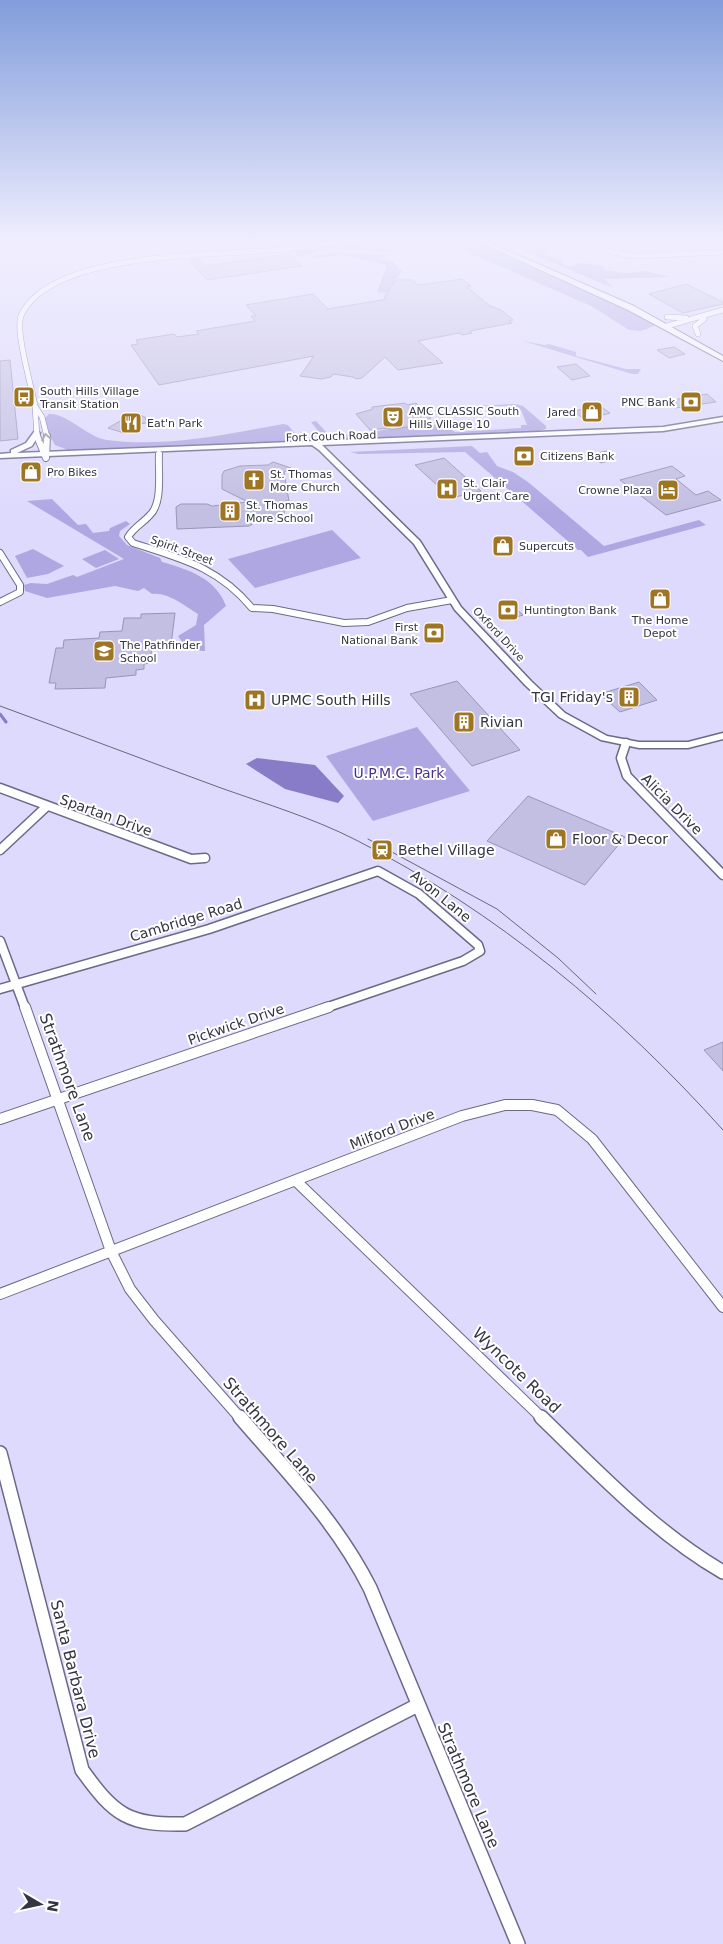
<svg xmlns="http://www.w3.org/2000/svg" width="723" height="1944" font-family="'DejaVu Sans',sans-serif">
<rect width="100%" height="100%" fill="#dedafd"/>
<path fill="#afa7e2" d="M293,241H347L232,251L229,249Z
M401,241H473L617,303L657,325L641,331L629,330L591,306L463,250L440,245L409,247L399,243Z
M501,241L531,242L535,246L547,250L544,254L563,261V264L570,267L579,263L603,265L604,270L626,273L645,271L670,277L605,279L613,288Z
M378,242L395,250L391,252L335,248L299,257L293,250Z
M337,252L388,255L380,259L393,262L402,271L387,293L377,292L387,265L343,255L312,259L316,255Z
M523,341L545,345L549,344L576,352V356L626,369H641L638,374H632Z
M515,404L523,406L546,426V429L539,431L339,439C325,438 319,433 311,422L316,421L327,433L350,435L363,434L423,422L430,426L442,423L455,432L521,428V425H527L521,410L511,406H467Z
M49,414C66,412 87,437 107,440C163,448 228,434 283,424L288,425L297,436L291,441L68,450L55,445L47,431L45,418Z
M472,446L480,453L487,452L497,466L513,472L528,482L604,546L699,520L706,525L588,557L581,550H578L465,452L359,454L350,452Z
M52,499L78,525L86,524L93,533L109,531L110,528L126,521L130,524L120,531L119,536L127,545L160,558L162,562C187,569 216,578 226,606L204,625L205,651L188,650L178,636L196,625L198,614C185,606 168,592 152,594L144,588L138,591L115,586L47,598L25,591L24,585L31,583L47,584L73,575L77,577L124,559L27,501Z
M332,530L361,558L255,588L228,559Z
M33,549L64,566L48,574L27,578L15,556Z
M105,550L119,559L96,568L82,559Z
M417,727L470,791L373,821L326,756Z"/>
<path fill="#887bc7" d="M257,758L315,765L344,796L338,803L285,789L246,764Z"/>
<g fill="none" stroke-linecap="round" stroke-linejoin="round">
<path stroke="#887bc7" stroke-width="3" d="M0,714L6,722"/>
</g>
<path fill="#c3bfe2" stroke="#9995b6" d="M289,254L302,266L207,280L189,260L199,259L206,266Z
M462,279L471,286L467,287L490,306L501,310L513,320L509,321L512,323L470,331L472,333L462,335L459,333L418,341L443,363L398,370L385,357L362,378L356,379L353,377L333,374L331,377L321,379L300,376L314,356L159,385L131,345L138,344L136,340L174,334L177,337L199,334L196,331L255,321L251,316H256L246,305L313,294L328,309L387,299L384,297L396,280H413L418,285L427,284Z
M686,284L723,302V304L683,313L649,294Z
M674,347L685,354L669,358L657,350Z
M10,360L18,439L0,441V361Z
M576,364L590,376L572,380L557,367Z
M707,394L716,402L675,408L667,401Z
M405,403L407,405L416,403L431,418L414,423L416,425L391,430L389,428L370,430L356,414L373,409L372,407Z
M600,406L610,413L585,420L574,411Z
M134,413L145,417L147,423L138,424L124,433L108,428Z
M606,451L616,459L601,463L590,455Z
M444,458L481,491L451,498L415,465Z
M273,462L291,468L284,472L289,501H285L284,515L273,521L256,522L249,526L177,529L176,507L181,504H207L212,506L248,502L222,489V475L224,471L240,466L268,465Z
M672,466L685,476L676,479L696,495L708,491L721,500L666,515L620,480Z
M511,604L513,606L523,615L511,619L499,607Z
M175,613L171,645L152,646L150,663L144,664V669L136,670V675L106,678L105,688L55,689L56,683H49L56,648H63L64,640L99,638L100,632L122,631L124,618H141V614Z
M457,681L520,750L472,766L410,694Z
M639,682L657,700L620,712L600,694Z
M528,796L625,837L585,885L487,841Z
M723,1042V1071L704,1050Z"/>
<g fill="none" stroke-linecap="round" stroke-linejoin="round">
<g stroke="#6c6988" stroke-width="6">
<path id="minor-far4" d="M591,241L608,251L634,256L723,252
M350,243L378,241
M667,317L686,318
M667,326L723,310
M698,334L695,326L704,319
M35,406L42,417L47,437
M35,406L37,437
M35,406C32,388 15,331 21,316C48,253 207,255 265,251C296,249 326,244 356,241"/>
</g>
<g stroke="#6c6988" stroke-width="8">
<path id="minor-far3" d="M37,436L46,458L47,436
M159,454C158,471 163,503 150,515C143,523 134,527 128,537L133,543C182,559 218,567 252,608L273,609L344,623L368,622L407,608L452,600
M0,553L20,585V592L0,602"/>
</g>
<g stroke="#6c6988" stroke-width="11">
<path id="minor-far2" d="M626,743L621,758L627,776L723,875
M0,788L191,859L205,858
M0,850L46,807
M0,941L25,1008
M0,989L209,929L378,871L419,894L478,945L480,951L463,961L325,1008"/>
</g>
<g stroke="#6c6988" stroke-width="12">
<path id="minor-far1" d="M25,1007L111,1251L130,1289L154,1320L241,1419
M0,1119L329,1007
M296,1181L543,1419
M0,1294L462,1116L505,1105H532L557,1110L592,1139L723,1307"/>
</g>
<g stroke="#6c6988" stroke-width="16">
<path id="minor" d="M240,1417C288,1473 336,1521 370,1588L518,1944
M541,1417C598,1472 654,1532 723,1572
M0,1453L82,1770C115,1816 128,1825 185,1824L418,1705"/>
</g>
<g stroke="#6c6988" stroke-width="3">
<path id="tertiary" d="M723,417V421L663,431L322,445L420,541L461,607L531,681L565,713L607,736L639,742H688L723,733V739L688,748H639L601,740L559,717L525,685L455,610L414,544L319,450L312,445L0,458V454L11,453V450L26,443L34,432L36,431L40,433L32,446L17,453L663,427Z"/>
</g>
<g stroke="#6c6988" stroke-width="2">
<path id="primary" d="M477,241H486L634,306L723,356V361L628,310Z"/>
</g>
<use href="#minor-far4" stroke="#fff" stroke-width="5"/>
<use href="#minor-far3" stroke="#fff" stroke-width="6"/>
<use href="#minor-far2" stroke="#fff" stroke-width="8"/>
<use href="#minor-far1" stroke="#fff" stroke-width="10"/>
<use href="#minor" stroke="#fff" stroke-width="13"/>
<use href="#tertiary" fill="#fff" fill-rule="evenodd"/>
<use href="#primary" fill="#fff" fill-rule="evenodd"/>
<path stroke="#69667a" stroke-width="1" d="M0,706C74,733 147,761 221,788C266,804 313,818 356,840C497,912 618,1013 723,1130
M368,839L497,909L558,958L596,994"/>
</g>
<defs><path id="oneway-chevron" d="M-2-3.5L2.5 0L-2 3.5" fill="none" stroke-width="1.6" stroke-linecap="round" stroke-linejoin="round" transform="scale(1.25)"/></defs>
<use stroke="#9a9aa0" href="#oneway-chevron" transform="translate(46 437) rotate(-99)"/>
<linearGradient id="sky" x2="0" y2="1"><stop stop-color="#819ddb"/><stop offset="0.47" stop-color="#f0eefe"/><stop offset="1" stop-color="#f0eefe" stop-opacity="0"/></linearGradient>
<rect width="723" height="513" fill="url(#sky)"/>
<defs>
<g id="bus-square" transform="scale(1.125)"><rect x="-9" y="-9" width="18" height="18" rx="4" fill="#9e7523" stroke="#fff"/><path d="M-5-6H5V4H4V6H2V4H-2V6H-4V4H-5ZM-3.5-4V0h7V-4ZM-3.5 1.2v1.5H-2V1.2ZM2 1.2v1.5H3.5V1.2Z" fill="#fff"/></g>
<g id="bank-square" transform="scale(1.125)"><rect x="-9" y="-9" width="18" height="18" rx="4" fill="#9e7523" stroke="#fff"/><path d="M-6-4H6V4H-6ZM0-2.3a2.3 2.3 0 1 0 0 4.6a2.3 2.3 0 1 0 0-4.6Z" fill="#fff"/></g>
<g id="shop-square" transform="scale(1.125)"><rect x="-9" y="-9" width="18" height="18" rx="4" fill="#9e7523" stroke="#fff"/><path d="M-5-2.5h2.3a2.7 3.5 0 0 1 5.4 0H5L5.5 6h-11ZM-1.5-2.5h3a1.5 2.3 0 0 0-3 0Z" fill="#fff"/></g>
<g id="theatre-square" transform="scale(1.125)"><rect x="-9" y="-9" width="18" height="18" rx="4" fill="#9e7523" stroke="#fff"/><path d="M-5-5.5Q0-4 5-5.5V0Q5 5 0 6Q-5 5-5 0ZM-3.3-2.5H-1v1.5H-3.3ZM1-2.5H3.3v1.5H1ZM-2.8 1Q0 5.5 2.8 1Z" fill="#fff"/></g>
<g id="restaurant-square" transform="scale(1.125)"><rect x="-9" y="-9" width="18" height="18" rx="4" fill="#9e7523" stroke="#fff"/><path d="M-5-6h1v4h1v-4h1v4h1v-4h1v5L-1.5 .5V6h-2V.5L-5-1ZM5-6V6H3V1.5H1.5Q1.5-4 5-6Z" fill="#fff"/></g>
<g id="church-square" transform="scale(1.125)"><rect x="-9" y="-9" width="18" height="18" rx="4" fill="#9e7523" stroke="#fff"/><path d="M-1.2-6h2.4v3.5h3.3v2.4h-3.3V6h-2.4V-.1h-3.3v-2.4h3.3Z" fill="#fff"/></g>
<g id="hospital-square" transform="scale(1.125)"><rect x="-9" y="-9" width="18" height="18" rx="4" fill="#9e7523" stroke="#fff"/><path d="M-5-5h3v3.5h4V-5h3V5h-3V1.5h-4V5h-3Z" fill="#fff"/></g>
<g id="hotel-square" transform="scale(1.125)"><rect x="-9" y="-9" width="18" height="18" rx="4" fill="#9e7523" stroke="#fff"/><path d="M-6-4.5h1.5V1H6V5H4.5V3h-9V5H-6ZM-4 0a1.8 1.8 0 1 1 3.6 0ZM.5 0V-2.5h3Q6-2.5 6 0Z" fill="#fff"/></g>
<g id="building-square" transform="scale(1.125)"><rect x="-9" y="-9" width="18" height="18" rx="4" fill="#9e7523" stroke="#fff"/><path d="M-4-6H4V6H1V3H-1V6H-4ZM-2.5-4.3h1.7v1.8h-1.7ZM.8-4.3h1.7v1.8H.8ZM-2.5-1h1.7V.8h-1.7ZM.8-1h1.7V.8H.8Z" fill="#fff"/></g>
<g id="school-square" transform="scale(1.125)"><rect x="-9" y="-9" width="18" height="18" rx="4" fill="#9e7523" stroke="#fff"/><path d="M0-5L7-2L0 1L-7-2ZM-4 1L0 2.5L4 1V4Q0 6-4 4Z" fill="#fff"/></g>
<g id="station-square" transform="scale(1.125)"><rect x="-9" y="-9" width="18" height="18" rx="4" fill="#9e7523" stroke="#fff"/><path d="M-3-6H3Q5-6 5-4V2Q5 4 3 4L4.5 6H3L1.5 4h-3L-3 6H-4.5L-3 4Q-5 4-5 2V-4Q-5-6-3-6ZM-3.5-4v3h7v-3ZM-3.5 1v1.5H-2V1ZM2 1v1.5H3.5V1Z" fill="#fff"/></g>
</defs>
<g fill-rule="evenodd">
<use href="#bus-square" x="24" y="397"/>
<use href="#bank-square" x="691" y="402"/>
<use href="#shop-square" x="592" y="412"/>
<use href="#theatre-square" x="393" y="417"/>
<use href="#restaurant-square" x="131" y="423"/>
<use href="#bank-square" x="524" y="456"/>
<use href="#shop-square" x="31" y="472"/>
<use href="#church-square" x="254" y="480"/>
<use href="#hospital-square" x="447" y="489"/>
<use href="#hotel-square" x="668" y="490"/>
<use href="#building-square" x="230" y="511"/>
<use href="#shop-square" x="503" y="546"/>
<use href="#shop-square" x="660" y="599"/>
<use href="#bank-square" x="508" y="610"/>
<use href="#bank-square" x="434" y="633"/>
<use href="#school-square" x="104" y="651"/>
<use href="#building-square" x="629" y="697"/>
<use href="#hospital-square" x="255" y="700"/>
<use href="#building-square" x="464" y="722"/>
<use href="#shop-square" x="556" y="839"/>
<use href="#station-square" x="382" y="850"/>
</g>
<g text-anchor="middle" stroke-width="4" stroke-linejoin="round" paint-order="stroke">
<g font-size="11" fill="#363442" stroke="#fff" text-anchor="start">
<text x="40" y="395">South Hills Village<tspan x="40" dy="13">Transit Station</tspan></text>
<text x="675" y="406" text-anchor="end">PNC Bank</text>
<text x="409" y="415">AMC CLASSIC South<tspan x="409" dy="13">Hills Village 10</tspan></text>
<text x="576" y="416" text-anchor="end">Jared</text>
<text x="147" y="427">Eat'n Park</text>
<text x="540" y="460">Citizens Bank</text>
<text x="47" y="476">Pro Bikes</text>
<text x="270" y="478">St. Thomas<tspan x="270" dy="13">More Church</tspan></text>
<text x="463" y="487">St. Clair<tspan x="463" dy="13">Urgent Care</tspan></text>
<text x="652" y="494" text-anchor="end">Crowne Plaza</text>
<text x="246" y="509">St. Thomas<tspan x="246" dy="13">More School</tspan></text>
<text x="519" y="550">Supercuts</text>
<text x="524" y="614">Huntington Bank</text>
<text x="660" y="624" text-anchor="middle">The Home<tspan x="660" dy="13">Depot</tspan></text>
<text x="418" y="631" text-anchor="end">First<tspan x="418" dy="13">National Bank</tspan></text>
<text x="120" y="649">The Pathfinder<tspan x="120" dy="13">School</tspan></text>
</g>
<g font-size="11" fill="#363442" stroke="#fff">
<text transform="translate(331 436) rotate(-2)" y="4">Fort Couch Road</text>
<text transform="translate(182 550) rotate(20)" y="4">Spirit Street</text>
<text transform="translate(499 634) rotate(47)" y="4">Oxford Drive</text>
</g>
<g font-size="14" fill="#363442" stroke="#fff" text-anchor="start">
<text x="613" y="702" text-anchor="end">TGI Friday's</text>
<text x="271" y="705">UPMC South Hills</text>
<text x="480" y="727">Rivian</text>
<text x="572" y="844">Floor &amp; Decor</text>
<text x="398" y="855">Bethel Village</text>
</g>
<g font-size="14" fill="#49318b" stroke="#fff">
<text x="399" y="778">U.P.M.C. Park</text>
</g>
<g font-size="14" fill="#363442" stroke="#fff">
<text transform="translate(672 804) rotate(45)" y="5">Alicia Drive</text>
<text transform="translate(106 815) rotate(20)" y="5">Spartan Drive</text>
<text transform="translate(441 896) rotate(39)" y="5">Avon Lane</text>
<text transform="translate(186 920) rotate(-17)" y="5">Cambridge Road</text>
<text transform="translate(236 1024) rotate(-19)" y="5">Pickwick Drive</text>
<text transform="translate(392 1129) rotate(-21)" y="5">Milford Drive</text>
</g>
<g font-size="16" fill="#363442" stroke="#fff">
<text transform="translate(68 1077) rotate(70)" y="6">Strathmore Lane</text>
<text transform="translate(517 1370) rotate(44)" y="6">Wyncote Road</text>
<text transform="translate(271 1430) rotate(49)" y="6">Strathmore Lane</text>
<text transform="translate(76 1679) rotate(76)" y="6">Santa Barbara Drive</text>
<text transform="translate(469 1785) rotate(67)" y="6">Strathmore Lane</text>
</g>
</g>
<g transform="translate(40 1904) rotate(99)" stroke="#ffffff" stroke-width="4" paint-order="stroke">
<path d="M0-4L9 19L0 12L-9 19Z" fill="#363442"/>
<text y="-8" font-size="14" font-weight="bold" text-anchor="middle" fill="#363442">N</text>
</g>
</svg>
